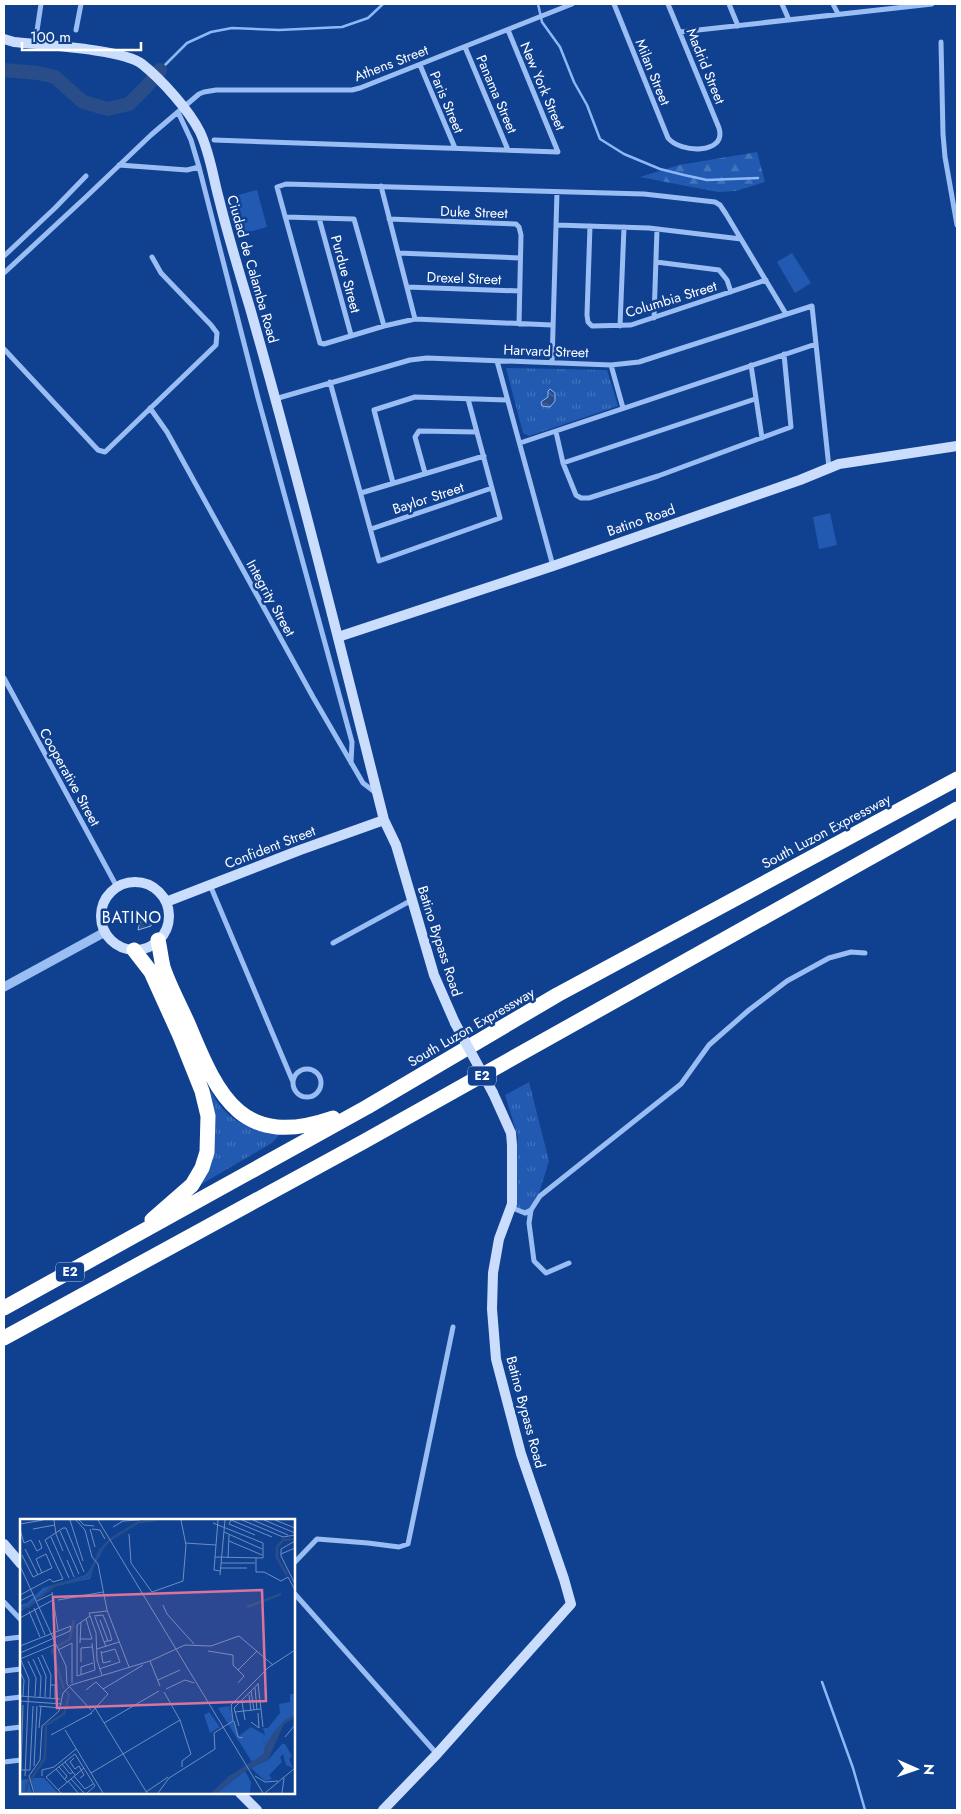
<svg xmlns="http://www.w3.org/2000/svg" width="961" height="1814" font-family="Jost,sans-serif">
<defs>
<pattern id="grass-tufts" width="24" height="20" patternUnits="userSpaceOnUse" patternTransform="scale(1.25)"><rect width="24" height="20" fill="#215ab0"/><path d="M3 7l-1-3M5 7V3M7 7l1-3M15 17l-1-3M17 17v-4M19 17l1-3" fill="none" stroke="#4273bc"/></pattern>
<pattern id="forest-firs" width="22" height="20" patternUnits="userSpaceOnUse" patternTransform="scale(1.25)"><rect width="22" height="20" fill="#215ab0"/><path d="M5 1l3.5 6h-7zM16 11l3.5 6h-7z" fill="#4273bc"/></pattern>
<pattern id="water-waves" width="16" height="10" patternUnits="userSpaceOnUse" patternTransform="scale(1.25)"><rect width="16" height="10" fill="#284d88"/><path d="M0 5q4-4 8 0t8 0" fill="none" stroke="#48689a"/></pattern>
</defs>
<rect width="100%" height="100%" fill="#104191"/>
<path fill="url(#grass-tufts)" d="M506,368L607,370L618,406L529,436L523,433Z
M529,1082L549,1161L531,1219L510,1209L518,1137L505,1095Z
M211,1091C227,1122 247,1128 280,1134L272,1143L200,1185L212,1162L213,1135L208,1096Z"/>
<path fill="url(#forest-firs)" d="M757,152L765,182L736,191L718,192L640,177L679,165Z"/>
<path fill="#215ab0" d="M257,190L267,227L245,233L234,196Z
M792,253L811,283L795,293L777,262Z
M830,513L837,545L819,549L813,517Z"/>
<path fill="url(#water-waves)" stroke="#8cb8f7" d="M550,389L555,393V401L550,407L542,406L541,402L548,397V391Z
M153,914L151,926L138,930C139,920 144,918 153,914Z"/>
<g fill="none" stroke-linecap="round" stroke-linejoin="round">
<path stroke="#8cb8f7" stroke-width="2.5" d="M538,4L542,22L560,47L574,82L587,105L600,139L624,154L660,169L684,175L707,180L758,178
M160,70L187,43L211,32L232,28L279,30L342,27L368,18L383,4
M822,1682L853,1768L865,1810"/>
<path stroke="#284d88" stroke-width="14" d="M4,70L38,73L55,77L83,102L108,109L129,104L147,86L160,70"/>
<path stroke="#9abef3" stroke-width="5" d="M614,4L668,138C680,153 727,155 719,128L668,4
M729,4L738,26
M782,4L789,20
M833,4L838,14
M76,30L81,4
M680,32L932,4
M941,42L943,134L945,157L957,225
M35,44L41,4
M465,47L508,150
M420,65L455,148
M178,112L191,140L199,167
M214,140L558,152L508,30
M119,165L187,170L199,167L258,398L352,742L351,763
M381,186L415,319
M285,217L354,219L384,326
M319,218L351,335
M389,219L516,224L519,227L521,235L519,324
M556,225L649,228L741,239
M590,226L587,315L588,322L592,326L631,325L766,280
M398,253L520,258
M4,256L55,208L86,176
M656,262L719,270L727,280L731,292
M4,273L87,196L151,135L199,94L204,92L216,90H352L360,88L572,4
M407,287L520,291
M654,318L657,229
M552,325L415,319L384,326L324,344L320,343L277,187L286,184L644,194L715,202L720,205L726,214L786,314
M620,326L624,227
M4,349L98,450L105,452L216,345L217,333L211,325L161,273L152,257
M497,361L553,566
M552,363L557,192
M611,365L623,408
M751,365L762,438
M330,382L379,561L500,518L468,399
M275,399L410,360L427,358L611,365L639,362L812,306L829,468
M150,408L167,432L313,697L363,783L376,793
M556,432L563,463L576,495L581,498H589L658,476L791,427L784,354
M520,443L816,344
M563,463L755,399
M425,473L415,437L419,431L477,432
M393,483L374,410L415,397L507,400
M361,493L484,456
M371,529L492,488
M4,678L117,887
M210,885L293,1082
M333,943L412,900
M293 1083a14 14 0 1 1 28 0a14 14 0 1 1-28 0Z
M513,1206L515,1209L525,1213L531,1210L540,1196L681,1084L709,1045L749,1010L787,981L829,958L851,952L865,953
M531,1210L529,1223L534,1261L546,1273L569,1263
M294,1563L317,1539L368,1543L399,1547L408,1544L453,1327
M294,1593L437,1754
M4,1602L21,1620
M4,1639L21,1637
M4,1671L21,1669
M4,1699L21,1697
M4,1729L21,1727
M4,1762L21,1760"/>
<path stroke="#9abef3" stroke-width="9" d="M4,987L105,932"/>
<path stroke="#caddfd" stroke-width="10" d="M4,39L14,42C41,45 123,49 142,64C161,79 189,110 200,132C210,153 213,177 219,199C228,236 239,272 250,308C298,477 341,649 384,820L396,845L434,975L455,1023
M338,637L553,566L800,480L839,464L957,446
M101 916a34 34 0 1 1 68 0a34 34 0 1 1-68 0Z
M166,902L300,850L384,820
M4,1544L21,1564
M240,1793L257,1810
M383,1810L437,1754L571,1604L564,1579L521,1454L496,1359L492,1309L493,1273L499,1239L512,1204V1145L511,1133L493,1093"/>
<path stroke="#fff" stroke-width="15" d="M158,940C160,949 161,958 163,967C169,986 181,1007 189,1026C219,1099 243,1149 333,1118
M134,950L151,972L180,1036L202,1091L208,1116L207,1152L202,1168L192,1185L152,1220
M4,1308L367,1107L557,995L957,779
M4,1338L363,1142L957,809"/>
<path stroke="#caddfd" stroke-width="10" d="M455,1023L493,1093"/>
</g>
<g text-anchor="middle" stroke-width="5" stroke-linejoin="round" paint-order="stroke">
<g fill="#104191" stroke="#b7c6de" stroke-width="1">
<rect x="468" y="1066.5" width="28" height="19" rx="4"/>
<rect x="56" y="1262.5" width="28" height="19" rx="4"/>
</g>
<g font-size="12" font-weight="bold" fill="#fff">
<text x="482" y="1080">E2</text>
<text x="70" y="1276">E2</text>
</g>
<g font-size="14" fill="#fff" stroke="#104191">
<text transform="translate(391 63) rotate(-21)" y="5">Athens Street</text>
<text transform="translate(706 66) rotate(68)" y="5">Madrid Street</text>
<text transform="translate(653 72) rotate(68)" y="5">Milan Street</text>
<text transform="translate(543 86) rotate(67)" y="5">New York Street</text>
<text transform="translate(497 94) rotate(67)" y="5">Panama Street</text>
<text transform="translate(447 102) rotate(67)" y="5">Paris Street</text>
<text transform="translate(474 212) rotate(2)" y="5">Duke Street</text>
<text transform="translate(253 269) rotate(74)" y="5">Ciudad de Calamba Road</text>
<text transform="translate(346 274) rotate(75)" y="5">Purdue Street</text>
<text transform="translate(464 278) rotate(2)" y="5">Drexel Street</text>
<text transform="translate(671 299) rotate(-17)" y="5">Columbia Street</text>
<text transform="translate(546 351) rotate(2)" y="5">Harvard Street</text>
<text transform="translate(428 498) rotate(-18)" y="5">Baylor Street</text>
<text transform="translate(641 520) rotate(-19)" y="5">Batino Road</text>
<text transform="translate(271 598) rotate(61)" y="5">Integrity Street</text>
<text transform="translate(70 777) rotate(61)" y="5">Cooperative Street</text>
<text transform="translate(826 831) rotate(-28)" y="5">South Luzon Expressway</text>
<text transform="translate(270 847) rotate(-21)" y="5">Confident Street</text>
<text transform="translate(440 941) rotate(72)" y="5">Batino Bypass Road</text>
<text transform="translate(471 1027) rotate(-30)" y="5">South Luzon Expressway</text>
<text transform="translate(526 1412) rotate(75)" y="5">Batino Bypass Road</text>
</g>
<g font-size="16" letter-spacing="1" fill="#fff" stroke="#104191">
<text x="132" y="923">BATINO</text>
</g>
</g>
<g transform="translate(20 1519)">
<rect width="275" height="275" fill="#104191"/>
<path d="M209,187L219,217L231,208L245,216L242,220L247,226L244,235L232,243L198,189ZM189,193L200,208L190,214L184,196ZM14,259H24L38,274H15L11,262ZM8,260L12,274H0V261Z" fill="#215ab0"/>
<path d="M88,22L74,47L70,60L36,67L0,93V86L7,84L23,69L66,56ZM270,175H275V196L264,202L247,226L242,220L245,216L243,209H248L260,194L259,185L270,183ZM262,225H265L272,237L269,240L273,249L266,246L263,235L260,238L262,243L249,256L252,260L245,262L231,249L248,241ZM225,252L231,263L230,274H197Z" fill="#215ab0"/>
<path d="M275,196V199L264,205L248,241L225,252L197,274H191L209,257L244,235V229L253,214L264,202Z" fill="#284d88"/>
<path fill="none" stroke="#284d88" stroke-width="2.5" d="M267,56L257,39V28L263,21L275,20M227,88L261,75M0,89L8,88L33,67L68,58L80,31L91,20L119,3L136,1M44,170L32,131L50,120L54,101M6,274L7,266L25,239L26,206L44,195L49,176L45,171"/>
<path fill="none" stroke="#708dbd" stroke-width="1" d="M34,1L36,15L43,32M50,1L63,42M56,1L65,11L72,38L78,45L87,91L109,148M59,1L64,6L74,7M78,1L243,274M198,1L194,51L200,52M211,1L252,18M211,1L209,5L235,16M222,1L263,18L275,16M233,1L268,16M244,1L275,14M255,1L275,9M193,4L243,24V39L195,38M0,5L23,1M93,8L103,2L120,1M0,10L4,24L11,21L17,32L22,29L19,21M13,10L35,6M70,10L75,28M72,10L80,11L85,20M40,12L59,55M204,13L242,30M109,15L111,44L132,73L163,62L166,26L161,1M31,18L49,59M209,22L242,36M275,22L261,30V37L275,65M165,24L196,26M5,30L18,56M261,35L275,29M2,36L13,58L32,49L26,35M208,39L209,16M236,39V53H244L261,62L268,58L275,71M47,41L54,58M201,44H235M0,47L46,147L47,165L71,191M200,49H227M22,54L16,40L26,35M200,56L205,1M32,73L38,111M0,76L30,60L33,63L43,60L25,21L43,9H46L64,53M38,81L83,73M0,82L14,75M17,82L32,75M143,86L147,95L174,125M14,89L25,116M9,92L20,118M70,97L57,106V157L75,151L72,124M74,97L83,96L89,111L92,121L84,123M75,98L86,128M0,99L33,81M80,101L88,122M60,120H72L66,100M60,124L61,103M0,127L51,107L50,112L0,134M77,130L99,123M38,131L52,124V164M81,132L83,144L91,142M188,132L213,136V146L224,157L218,164M22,136L31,156L30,179M18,138L26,157L25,178M0,139L9,160L5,257M0,140L36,125M13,140L21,158L20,178M8,142L16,159L15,177M130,142L140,167M61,143V129L72,128M79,150L100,143L95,130L81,134M218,151L237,132M0,153L4,161L3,177M61,156V148L73,144M82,156L77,141L76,114L69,94L87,92M138,161L160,151M238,164L243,208M31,166H35V180M235,169L237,191M83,170L123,146M146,170L165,161L174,164M66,171L76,163L88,175L70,195M231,172L234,191M144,173L160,201L171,235L162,242V248M229,176L231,192M0,177L40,180M0,182L42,185M222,183L225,201M19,187L39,189M75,189L127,274M215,193L241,190M214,202L218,218L223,219M231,203L239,209L238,194M84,204L139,172M219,207L214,189L238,165M19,209L21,187M45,211L83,274M31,216L72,194M265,218L275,206M54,239L50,243L55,250L59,247L64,256L60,259M45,243L55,256M42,245L50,255L53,253M14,247L17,187M39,248L47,257L45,260M36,250L47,263M0,251H10L13,187M1,251L3,186M71,254L160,201M22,257V251L34,248L56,230M54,257L65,270L73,265M235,257L245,263L258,262M51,260L64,274M48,262L58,274M38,271L64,249M126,273L148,258M14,274L9,257L20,241L22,207L39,192L43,174L51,166L130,142L165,126L191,127L219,117L253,146M41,274L26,258L55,235L75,267L67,274M138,274L149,259L195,230L194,214L213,202L211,186L249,148L275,131M245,274L275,249M262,274L264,259"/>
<path fill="#da749d" fill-opacity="0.15" stroke="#da749d" stroke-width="2.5" d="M242,71L246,182L37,189L33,78Z"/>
<rect width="275" height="275" fill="none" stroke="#fff" stroke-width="2.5"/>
</g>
<rect width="961" height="1814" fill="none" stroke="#ffffff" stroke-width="10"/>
<g transform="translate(916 1769) rotate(92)" stroke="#104191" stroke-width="4" paint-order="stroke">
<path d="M0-4L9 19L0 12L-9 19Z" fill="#ffffff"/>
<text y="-8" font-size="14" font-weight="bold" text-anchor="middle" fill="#ffffff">N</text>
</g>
<path d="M22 42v8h119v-8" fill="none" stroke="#ffffff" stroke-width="2.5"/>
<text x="30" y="42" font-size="15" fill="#ffffff" stroke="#104191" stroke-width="4" paint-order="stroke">100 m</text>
</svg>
